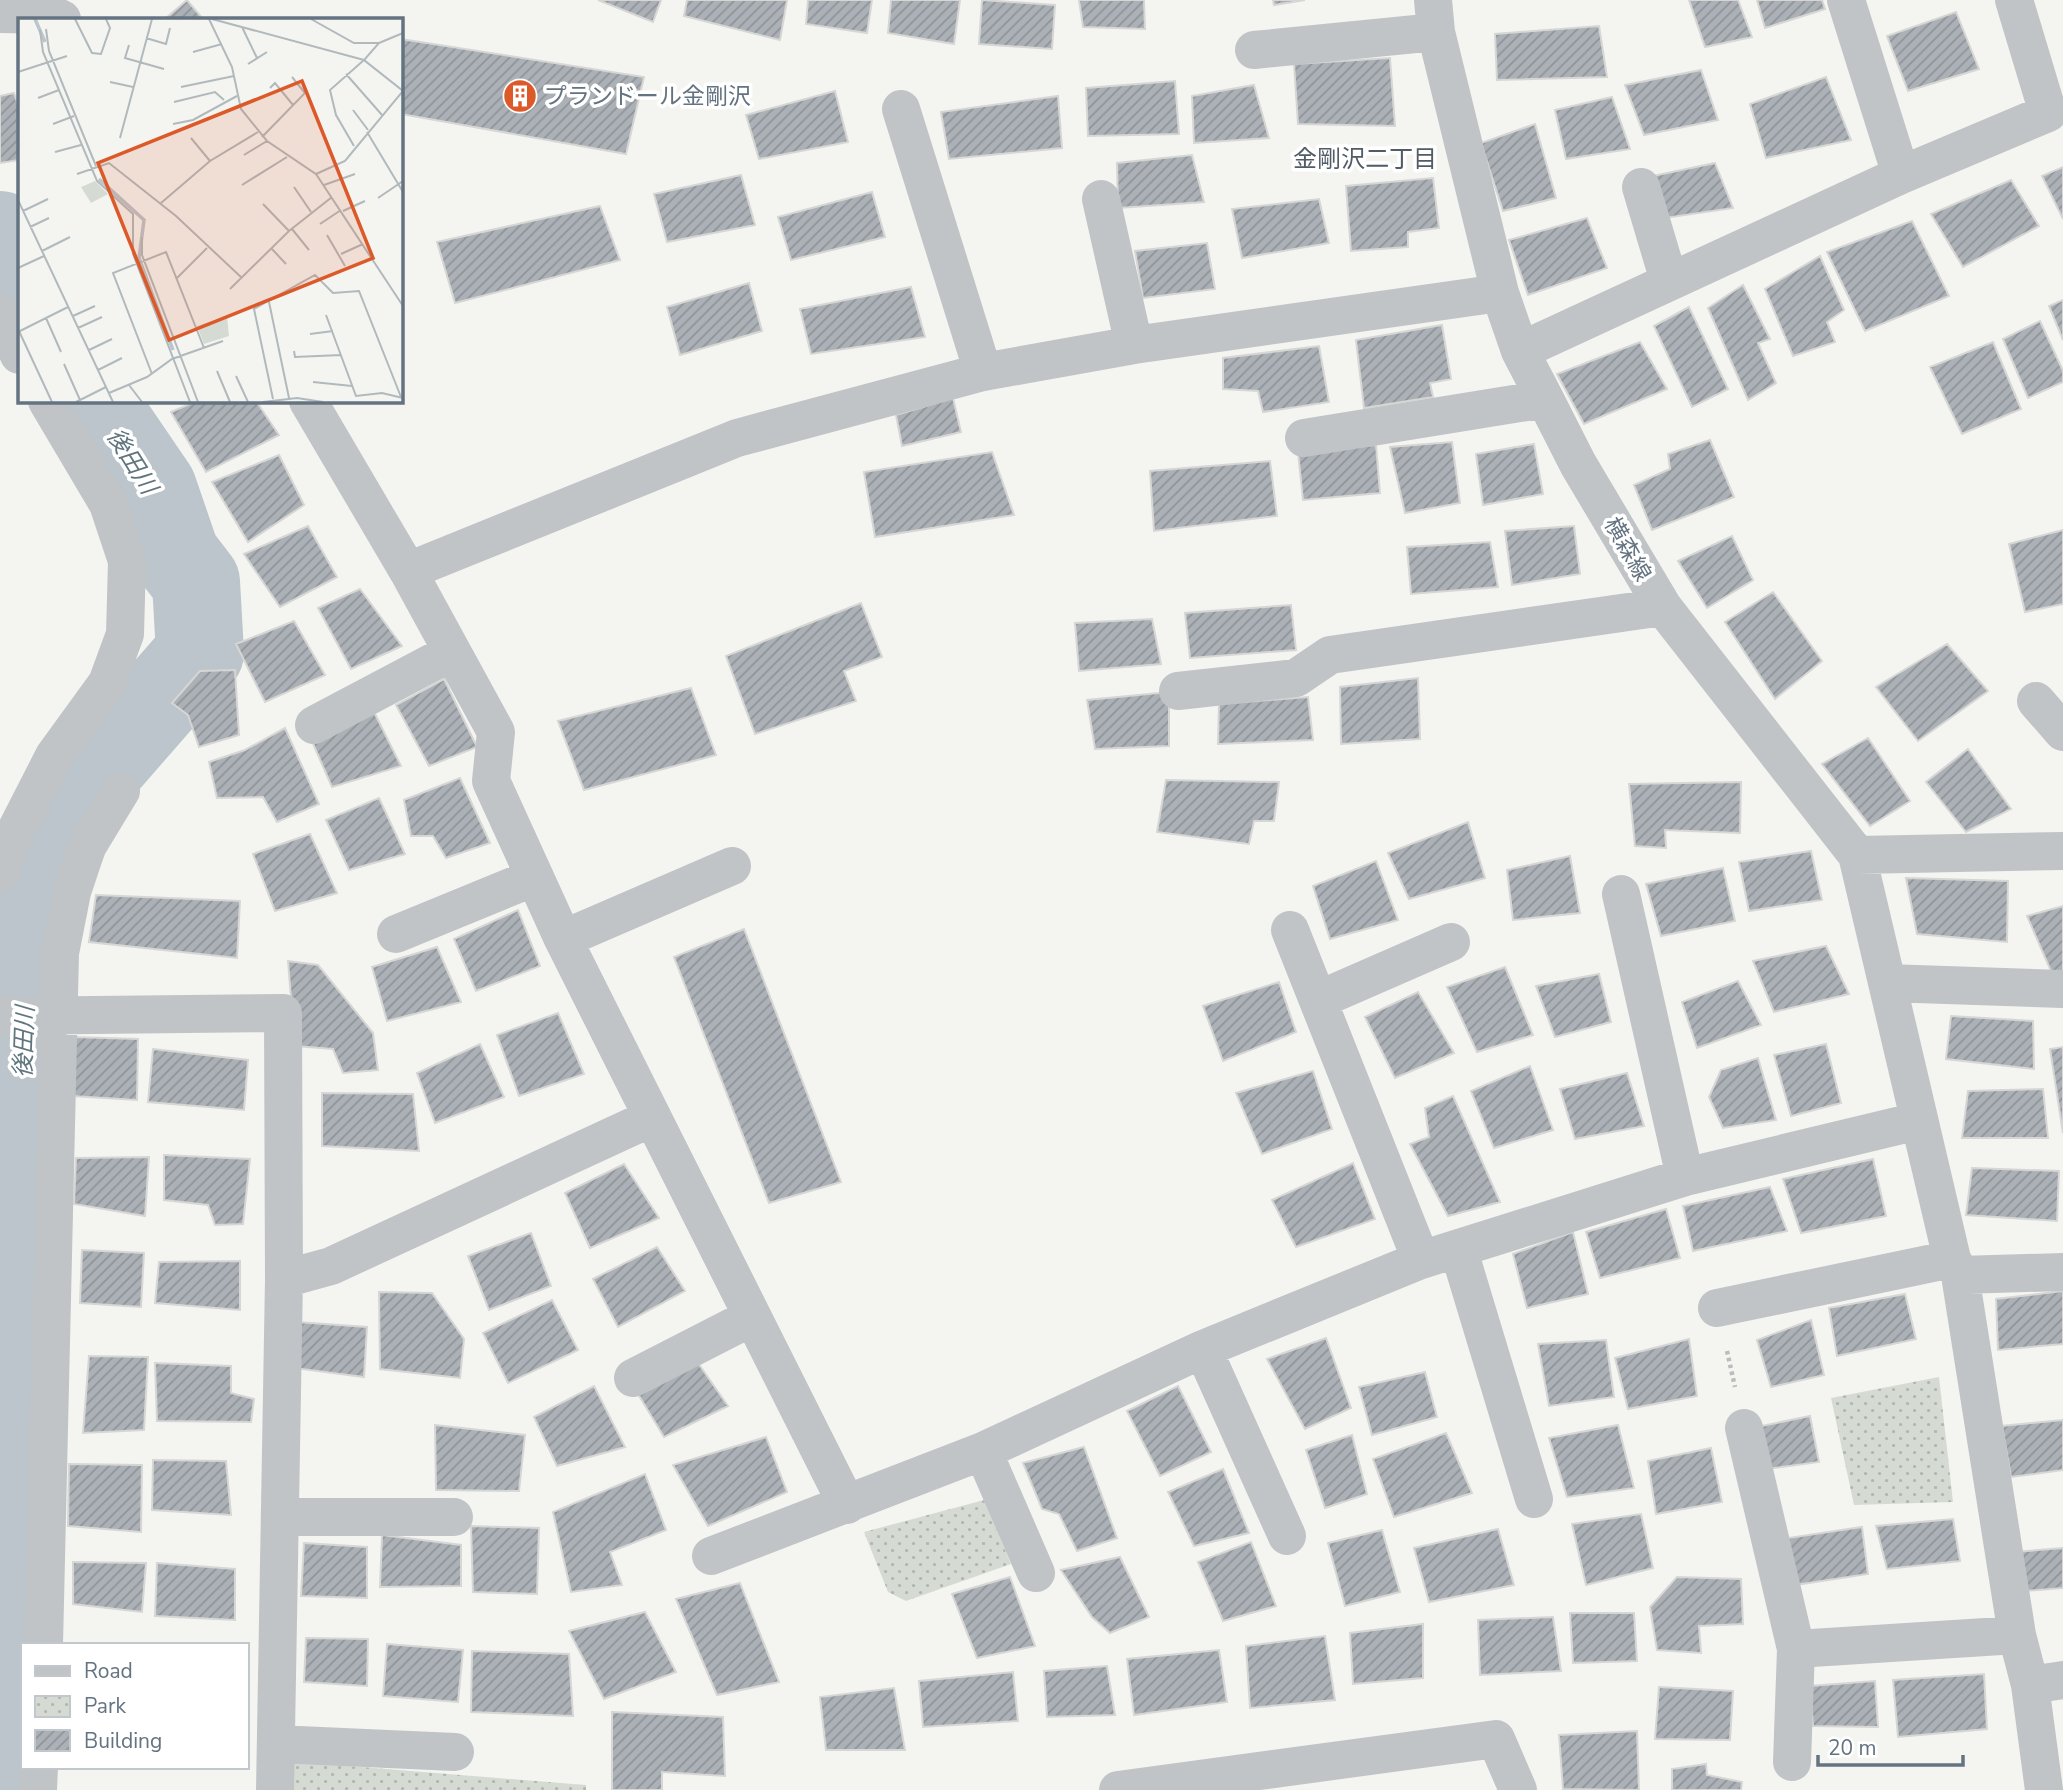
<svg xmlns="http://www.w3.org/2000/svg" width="2063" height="1790" font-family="'Nunito Sans','Noto Sans JP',sans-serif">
<defs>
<pattern id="park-dots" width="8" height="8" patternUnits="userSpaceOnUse" patternTransform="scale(1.75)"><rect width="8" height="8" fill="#d5dbd2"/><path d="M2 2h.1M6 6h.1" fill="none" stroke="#b0b6b0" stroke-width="1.8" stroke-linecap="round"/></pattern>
<pattern id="building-hatch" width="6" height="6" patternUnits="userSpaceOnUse" patternTransform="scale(1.75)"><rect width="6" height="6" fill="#abb1b6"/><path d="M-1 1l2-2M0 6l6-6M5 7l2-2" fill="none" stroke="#8f9499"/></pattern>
</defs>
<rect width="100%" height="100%" fill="#f4f5f1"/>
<path fill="url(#park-dots)" d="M1939,1377L1953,1502L1854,1505L1831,1398Z
M984,1500L1011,1564L906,1601L888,1592L864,1532Z
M288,1761L586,1785V1790H288Z"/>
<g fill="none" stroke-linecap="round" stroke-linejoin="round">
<path stroke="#bbc5cb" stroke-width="88" d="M0,235L19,270
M0,1765L20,1074L26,967L44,884L72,819L104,763L200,653L196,582L176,556L153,489L93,401"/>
</g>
<path fill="url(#building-hatch)" stroke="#d6d6d4" stroke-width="2" d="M187,0L203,19H165Z
M598,0H661L653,22Z
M687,0H787L780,40L684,16Z
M808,0H872L867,33L806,24Z
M891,0H960L954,44L888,33Z
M982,0L1055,5L1052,49L979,44Z
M1079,0H1144L1145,29L1083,27Z
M1273,0H1305L1274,5Z
M1689,0H1738L1752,37L1705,47Z
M1757,0H1822L1825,9L1765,28Z
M1956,12L1979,69L1908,91L1887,36Z
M1599,26L1607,77L1497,80L1495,34Z
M401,39L644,77L626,154L401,114Z
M1390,58L1395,126L1298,124L1294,64Z
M1701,70L1718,120L1644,135L1625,85Z
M1826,77L1851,140L1766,158L1750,104Z
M1175,81L1179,134L1088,136L1086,88Z
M1254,85L1269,138L1194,143L1192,96Z
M835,91L848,142L759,159L746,115Z
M14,93L19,108V160L0,163V96Z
M1058,96L1062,148L949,159L941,112Z
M1612,97L1630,149L1566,159L1555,110Z
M1535,124L1556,198L1503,211L1481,143Z
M1192,155L1204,202L1118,208L1117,163Z
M1715,163L1733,208L1665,218L1653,176Z
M2063,167V219L2042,176Z
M741,175L755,225L667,242L654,194Z
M1433,178L1439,228L1408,232V247L1351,251L1346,186Z
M2011,180L2039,226L1963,267L1931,214Z
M872,192L885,237L791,260L778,217Z
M1319,199L1329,243L1242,258L1232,209Z
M600,206L620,260L455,303L437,242Z
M1587,218L1607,268L1528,295L1509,240Z
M1912,221L1949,296L1865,331L1827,252Z
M1207,243L1215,289L1143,298L1135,251Z
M1820,256L1844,310L1827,322L1835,342L1793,356L1765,289Z
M749,283L762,331L680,355L667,307Z
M1743,285L1770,339L1758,343L1776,383L1748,400L1708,308Z
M911,287L925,337L811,354L800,309Z
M2063,300V340L2049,306Z
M1689,307L1728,389L1692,407L1654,326Z
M2040,321L2063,371V382L2028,398L2003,339Z
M1442,325L1451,379L1430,383L1433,397L1364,408L1356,340Z
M1640,342L1667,389L1584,424L1557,374Z
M1993,342L2021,409L1962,434L1930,367Z
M1319,346L1329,402L1263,412L1258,391L1223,389V358Z
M953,398L961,432L902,446L896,415Z
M197,401H256L279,435L206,472L171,412Z
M1710,440L1734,497L1652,530L1634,485L1670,469L1668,454Z
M1452,442L1460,503L1405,513L1390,447Z
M1534,444L1543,494L1483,505L1476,454Z
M1376,445L1380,493L1303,500L1298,452Z
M992,452L1014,515L875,537L864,472Z
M279,455L304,505L248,542L212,482Z
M1270,461L1277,516L1154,531L1150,471Z
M308,526L337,577L280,607L244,554Z
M1574,526L1580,574L1512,585L1505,531Z
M2063,530V604L2025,612L2009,544Z
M1732,536L1753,580L1707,608L1678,561Z
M1490,542L1498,587L1411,594L1407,547Z
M360,589L402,646L351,669L318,608Z
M1773,592L1822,661L1775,699L1725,622Z
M861,603L882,657L844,671L856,701L755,734L726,656Z
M1291,605L1296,650L1190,658L1185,613Z
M1152,619L1161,664L1079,671L1075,623Z
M294,621L325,675L265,702L236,644Z
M1947,644L1988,691L1918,741L1876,687Z
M235,670L239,735L199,747L188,715L172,703L200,671Z
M1418,678L1420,739L1341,744L1340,687Z
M444,679L477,747L429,766L396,705Z
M691,688L716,755L584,790L558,721Z
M1169,692V746L1095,749L1087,700Z
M1308,697L1313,740L1218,744L1219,704Z
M373,710L401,766L332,787L311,739Z
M285,728L319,804L277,822L263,797L217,798L209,762L245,750Z
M1868,738L1910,801L1870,826L1822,764Z
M1968,749L2011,809L1966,832L1926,782Z
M460,778L490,843L446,858L433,836H411L404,800Z
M1166,780L1279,782L1274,821H1254L1249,844L1157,832Z
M1741,782L1740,833L1665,830L1666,848L1635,846L1629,784Z
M379,798L405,854L349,870L326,820Z
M1468,822L1485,878L1409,899L1388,853Z
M310,834L337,893L275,911L253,854Z
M1811,851L1822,900L1749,911L1739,862Z
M1570,856L1580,913L1513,920L1507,870Z
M1376,861L1398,920L1330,939L1313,886Z
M1723,868L1735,921L1661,936L1646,884Z
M1906,878L2008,881L2007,942L1917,934Z
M96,895L240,901L237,958L89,942Z
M2063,906V975L2054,978L2027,916Z
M518,910L540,966L476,991L454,939Z
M744,929L841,1182L769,1203L674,957Z
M1826,946L1849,994L1774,1012L1753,961Z
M437,947L461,1002L387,1021L372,967Z
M288,961L318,965L373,1033L378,1070L343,1073L333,1049L295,1046Z
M1505,967L1533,1035L1477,1052L1447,987Z
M1599,974L1611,1022L1555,1037L1536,986Z
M1738,981L1761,1025L1697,1048L1682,1002Z
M1279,982L1296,1032L1223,1061L1203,1006Z
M1418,992L1454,1053L1395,1078L1365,1017Z
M558,1013L584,1074L519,1096L497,1035Z
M1951,1016L2033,1021L2034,1069L1946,1059Z
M72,1037L138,1039L137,1100L72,1096Z
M480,1044L504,1097L435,1123L417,1073Z
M1826,1044L1841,1103L1791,1116L1774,1055Z
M2063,1047V1133L2050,1049Z
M153,1049L248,1060L244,1110L148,1102Z
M1758,1058L1776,1120L1723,1128L1709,1097L1721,1070Z
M1530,1066L1553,1130L1494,1148L1471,1091Z
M1313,1071L1332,1129L1262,1154L1236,1093Z
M1627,1073L1644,1126L1575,1139L1560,1089Z
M2043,1089L2048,1138H1962L1968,1091Z
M322,1093L413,1094L419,1151L322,1146Z
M1453,1096L1500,1202L1448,1216L1410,1144L1429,1137L1425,1108Z
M164,1155L250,1159L243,1224L215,1225L208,1205L164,1200Z
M149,1157L145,1216L74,1204L76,1158Z
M1873,1159L1886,1216L1801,1233L1783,1179Z
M1353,1163L1375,1219L1296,1247L1272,1200Z
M624,1164L659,1218L590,1248L565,1193Z
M1972,1168L2059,1171L2057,1221L1966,1215Z
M1770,1187L1787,1231L1693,1251L1683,1206Z
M1666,1209L1680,1258L1600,1278L1586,1232Z
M1573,1232L1588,1294L1527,1308L1513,1254Z
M531,1233L551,1286L489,1310L468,1256Z
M657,1247L685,1291L618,1327L593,1279Z
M82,1250L144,1253L141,1307L80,1303Z
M240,1261V1310L155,1303L159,1262Z
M2063,1291V1344L1998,1350L1996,1299Z
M379,1292L432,1293L464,1339L460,1378L380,1369Z
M1905,1294L1916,1339L1837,1356L1829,1308Z
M552,1300L578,1350L508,1383L483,1333Z
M1811,1320L1824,1375L1771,1387L1757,1340Z
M297,1322L367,1327L364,1377L294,1368Z
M1326,1338L1351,1408L1305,1429L1267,1359Z
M1689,1339L1697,1396L1628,1409L1615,1358Z
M1606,1340L1614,1397L1549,1406L1538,1344Z
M89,1356L148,1357L144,1430L83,1433Z
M155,1363L231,1366V1393L254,1399L251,1422L157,1421Z
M698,1363L728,1406L664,1437L638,1394Z
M1425,1372L1437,1417L1372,1435L1359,1387Z
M594,1386L625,1447L557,1466L534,1417Z
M1178,1386L1211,1452L1160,1476L1127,1411Z
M1810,1416L1819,1462L1767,1469L1757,1427Z
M2063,1420V1470L2011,1477L2002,1426Z
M435,1425L525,1435L519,1491L436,1490Z
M1618,1425L1634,1488L1567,1497L1549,1438Z
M1446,1433L1472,1493L1394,1517L1373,1459Z
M1352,1435L1367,1494L1325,1508L1306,1450Z
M766,1437L787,1492L708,1526L673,1465Z
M1084,1447L1117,1538L1077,1551L1059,1514L1042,1509L1023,1463Z
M1711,1448L1722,1502L1656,1514L1648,1461Z
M153,1460L226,1461L231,1515L152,1510Z
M69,1464L142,1465L141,1532L68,1526Z
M1223,1469L1249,1533L1194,1546L1168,1492Z
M645,1474L666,1530L610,1552L622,1585L571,1592L553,1512Z
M1641,1514L1653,1568L1586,1585L1572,1524Z
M1953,1519L1960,1561L1887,1569L1876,1526Z
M471,1526L539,1528L537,1594L473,1592Z
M1862,1527L1868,1574L1795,1585L1788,1538Z
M1498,1529L1514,1585L1429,1602L1414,1548Z
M1382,1530L1400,1592L1345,1606L1328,1543Z
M382,1535L461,1545V1586L380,1587Z
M1251,1542L1276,1606L1223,1621L1198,1562Z
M304,1543L367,1547V1598L301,1596Z
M2063,1548V1588L2026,1591L2015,1552Z
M1120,1557L1149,1617L1110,1633L1092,1617L1061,1570Z
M73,1562L146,1563L142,1612L73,1604Z
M157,1563L235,1569V1620L155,1616Z
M1010,1577L1035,1646L977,1658L952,1594Z
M1677,1577L1741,1579L1743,1624L1699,1626L1701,1653L1657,1650L1650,1607Z
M740,1583L779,1682L717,1695L676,1599Z
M645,1612L676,1672L604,1699L569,1631Z
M1570,1613H1634L1637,1661L1573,1663Z
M1553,1617L1561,1671L1480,1675L1478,1620Z
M1423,1624V1678L1353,1684L1350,1633Z
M1325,1636L1335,1700L1250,1708L1246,1646Z
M306,1638L368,1639L367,1686L304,1682Z
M387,1644L463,1650L458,1702L383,1696Z
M1219,1650L1227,1702L1134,1715L1127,1659Z
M472,1651L569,1654L573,1716L471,1712Z
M1107,1666L1115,1715L1047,1717L1044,1671Z
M1013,1672L1018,1721L923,1727L919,1681Z
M1984,1674L1987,1729L1898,1737L1893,1680Z
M1875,1681L1878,1727L1813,1726L1810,1686Z
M1659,1687L1733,1691L1730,1740L1655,1739Z
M894,1688L905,1750H826L820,1697Z
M612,1712L723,1717L725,1776L662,1772V1790H612Z
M1637,1731L1639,1790L1563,1789L1559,1735Z
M1706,1764L1707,1775L1742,1782L1741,1790H1672V1769Z"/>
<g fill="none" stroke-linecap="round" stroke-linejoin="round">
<path stroke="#babcbe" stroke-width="4.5" stroke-dasharray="3.5 3.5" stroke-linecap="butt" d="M1727,1351L1735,1387"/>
<path stroke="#c0c4c7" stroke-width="38" d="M1433,0L1436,32L1500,293L1520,351L1545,399L1578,464L1663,607L1857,855L2063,851
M1846,0L1901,175
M0,14L53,15L62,19
M1254,50L1436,32
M901,109L983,372
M1641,187L1669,281
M1101,199L1134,345
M0,314L19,355
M1520,351L1901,175L2048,113L2014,0
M308,401L408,571L496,732L491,781L563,939L847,1505
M1304,438L1545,399
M408,571L737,438L983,372L1134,345L1500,293
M1178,691L1296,678L1330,655L1663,607
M2036,701L2063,732
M314,725L452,652
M1857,855L1952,1259L1960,1275L2017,1635L2030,1685L2044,1790
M0,874L10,842L54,756L107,683L125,634L127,561L108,504L47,401
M1621,894L1685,1177
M1290,930L1421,1260
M396,934L535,877
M563,939L732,866
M1887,983L2063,989
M1318,1000L1451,942
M0,1016L283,1013L284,1279L275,1790
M1459,1251L1534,1499
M1960,1275L2063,1272
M284,1279L331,1266L651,1118
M1717,1308L1952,1259
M1203,1349L1287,1536
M633,1378L752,1317
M1744,1428L1796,1649L1792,1762
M983,1451L1036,1573
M281,1517H454
M711,1556L983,1451L1203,1349L1421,1260L1685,1177L1918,1121
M44,1645L60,953L72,892L87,847L121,791
M1796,1649L2017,1635
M2030,1685L2063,1680
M276,1744L455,1752
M38,1790L39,1767
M1118,1790L1496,1739L1518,1790"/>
</g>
<defs>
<g id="building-disc" transform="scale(1.75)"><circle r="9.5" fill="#dc5a29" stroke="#fff"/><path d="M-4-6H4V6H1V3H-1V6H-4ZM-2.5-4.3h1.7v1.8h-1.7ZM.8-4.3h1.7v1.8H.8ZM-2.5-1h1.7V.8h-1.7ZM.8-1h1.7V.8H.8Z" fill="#fff"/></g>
</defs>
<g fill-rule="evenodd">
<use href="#building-disc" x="520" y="96"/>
</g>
<g text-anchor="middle" stroke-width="7" stroke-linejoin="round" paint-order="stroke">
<g font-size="23" fill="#647381" stroke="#fff" text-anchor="start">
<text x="544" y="104">プランドール金剛沢</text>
</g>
<g font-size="23" fill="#647381" stroke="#fff">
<text transform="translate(1628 549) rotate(60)" y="8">横森線</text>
</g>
<g font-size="24" fill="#525c66" stroke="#fff">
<text x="1365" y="167">金剛沢二丁目</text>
</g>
<g font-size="24" font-style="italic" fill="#60757e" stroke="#fff">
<text transform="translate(132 461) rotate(58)" y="8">後田川</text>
<text transform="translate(24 1042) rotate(-88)" y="8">後田川</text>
</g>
</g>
<g transform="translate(18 18)">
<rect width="385" height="385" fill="#f4f5f1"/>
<path d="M77,163L90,176L73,185L63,169ZM209,298L211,318L186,326L179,308Z" fill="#d5dbd2"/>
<path fill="none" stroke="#bbc5cb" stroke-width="3.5" d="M17,1L27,24M81,161L126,202L121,240L155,332"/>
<path fill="none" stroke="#b1b9bd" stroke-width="2" d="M57,1L74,35L83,36L92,10L88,1M191,1L214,49L223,91L249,123L298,156L327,143L385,73L346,42L361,25H336L293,1M194,1L346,42L312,72L318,97L336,128M224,9L239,40M28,11L31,33L78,148M22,12L25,34L79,163L115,196V236L172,384M128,20L148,26L152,10M361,25L385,15M111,27L107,40L146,51M175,34L204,26M230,46L249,34M0,54L49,38M328,56L364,97M92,64L115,69M163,69L216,58M252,70L257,65L275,87M20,80L41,72M156,84L197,74L206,82M335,92L350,112M35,106L56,98M155,106L175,102L219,78M349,114L385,174M244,119L287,75L274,59M102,120L134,1M173,120L192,143M37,134L63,127M226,137L249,123M59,156L91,145L158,198L224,260M298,156L385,288M224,167L269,139M306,167L337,156M276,169L293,194M360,180L385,163M0,182L95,384M143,185L192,143L240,114M245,186L271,213M5,193L30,181M325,193L347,183M302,206L323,192M12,209L31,200M274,211L291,232M309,217L327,248M124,219V237L180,384M253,230L268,246M24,233L52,219M323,236L345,226M0,250L26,238M159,260L189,230M212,271L271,213L314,179M251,284L271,380M308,297L338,378L364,375L385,380M55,298L77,288M28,300L43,334M60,310L84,299M1,313L34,384M0,314L50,289M292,316L315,313M71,332L94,321M276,333L277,339L323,337M46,346L62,382M80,352L104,340M199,353L212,384M134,356L95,255L148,234L186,330M218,358L230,384M295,364L334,368M111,367L124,384M91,375L129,359L154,341L205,323M255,381L236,291L297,257L315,275L341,273L383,379M58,384L88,369M245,384L279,380L305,384"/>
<path fill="#dc5a29" fill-opacity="0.15" stroke="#dc5a29" stroke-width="3.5" d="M284,63L355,240L151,322L80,145Z"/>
<rect width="385" height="385" fill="none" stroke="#647381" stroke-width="3.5"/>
</g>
<rect x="21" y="1643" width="228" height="126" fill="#ffffff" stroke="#c1c7cd" stroke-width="2"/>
<rect x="35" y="1666" width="35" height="10" fill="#c0c4c7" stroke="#c1c7cd" stroke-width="2"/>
<text x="84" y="1678" font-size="21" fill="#647381">Road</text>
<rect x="35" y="1696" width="35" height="21" fill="url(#park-dots)" stroke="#c1c7cd" stroke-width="2"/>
<text x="84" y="1713" font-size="21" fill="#647381">Park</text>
<rect x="35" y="1730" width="35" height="21" fill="url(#building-hatch)" stroke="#c1c7cd" stroke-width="2"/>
<text x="84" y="1748" font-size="21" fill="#647381">Building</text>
<path d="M1818 1755v10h145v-10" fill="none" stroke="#647381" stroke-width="3.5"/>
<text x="1828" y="1755" font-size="21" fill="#647381" stroke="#ffffff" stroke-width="5" paint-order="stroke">20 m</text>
</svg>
